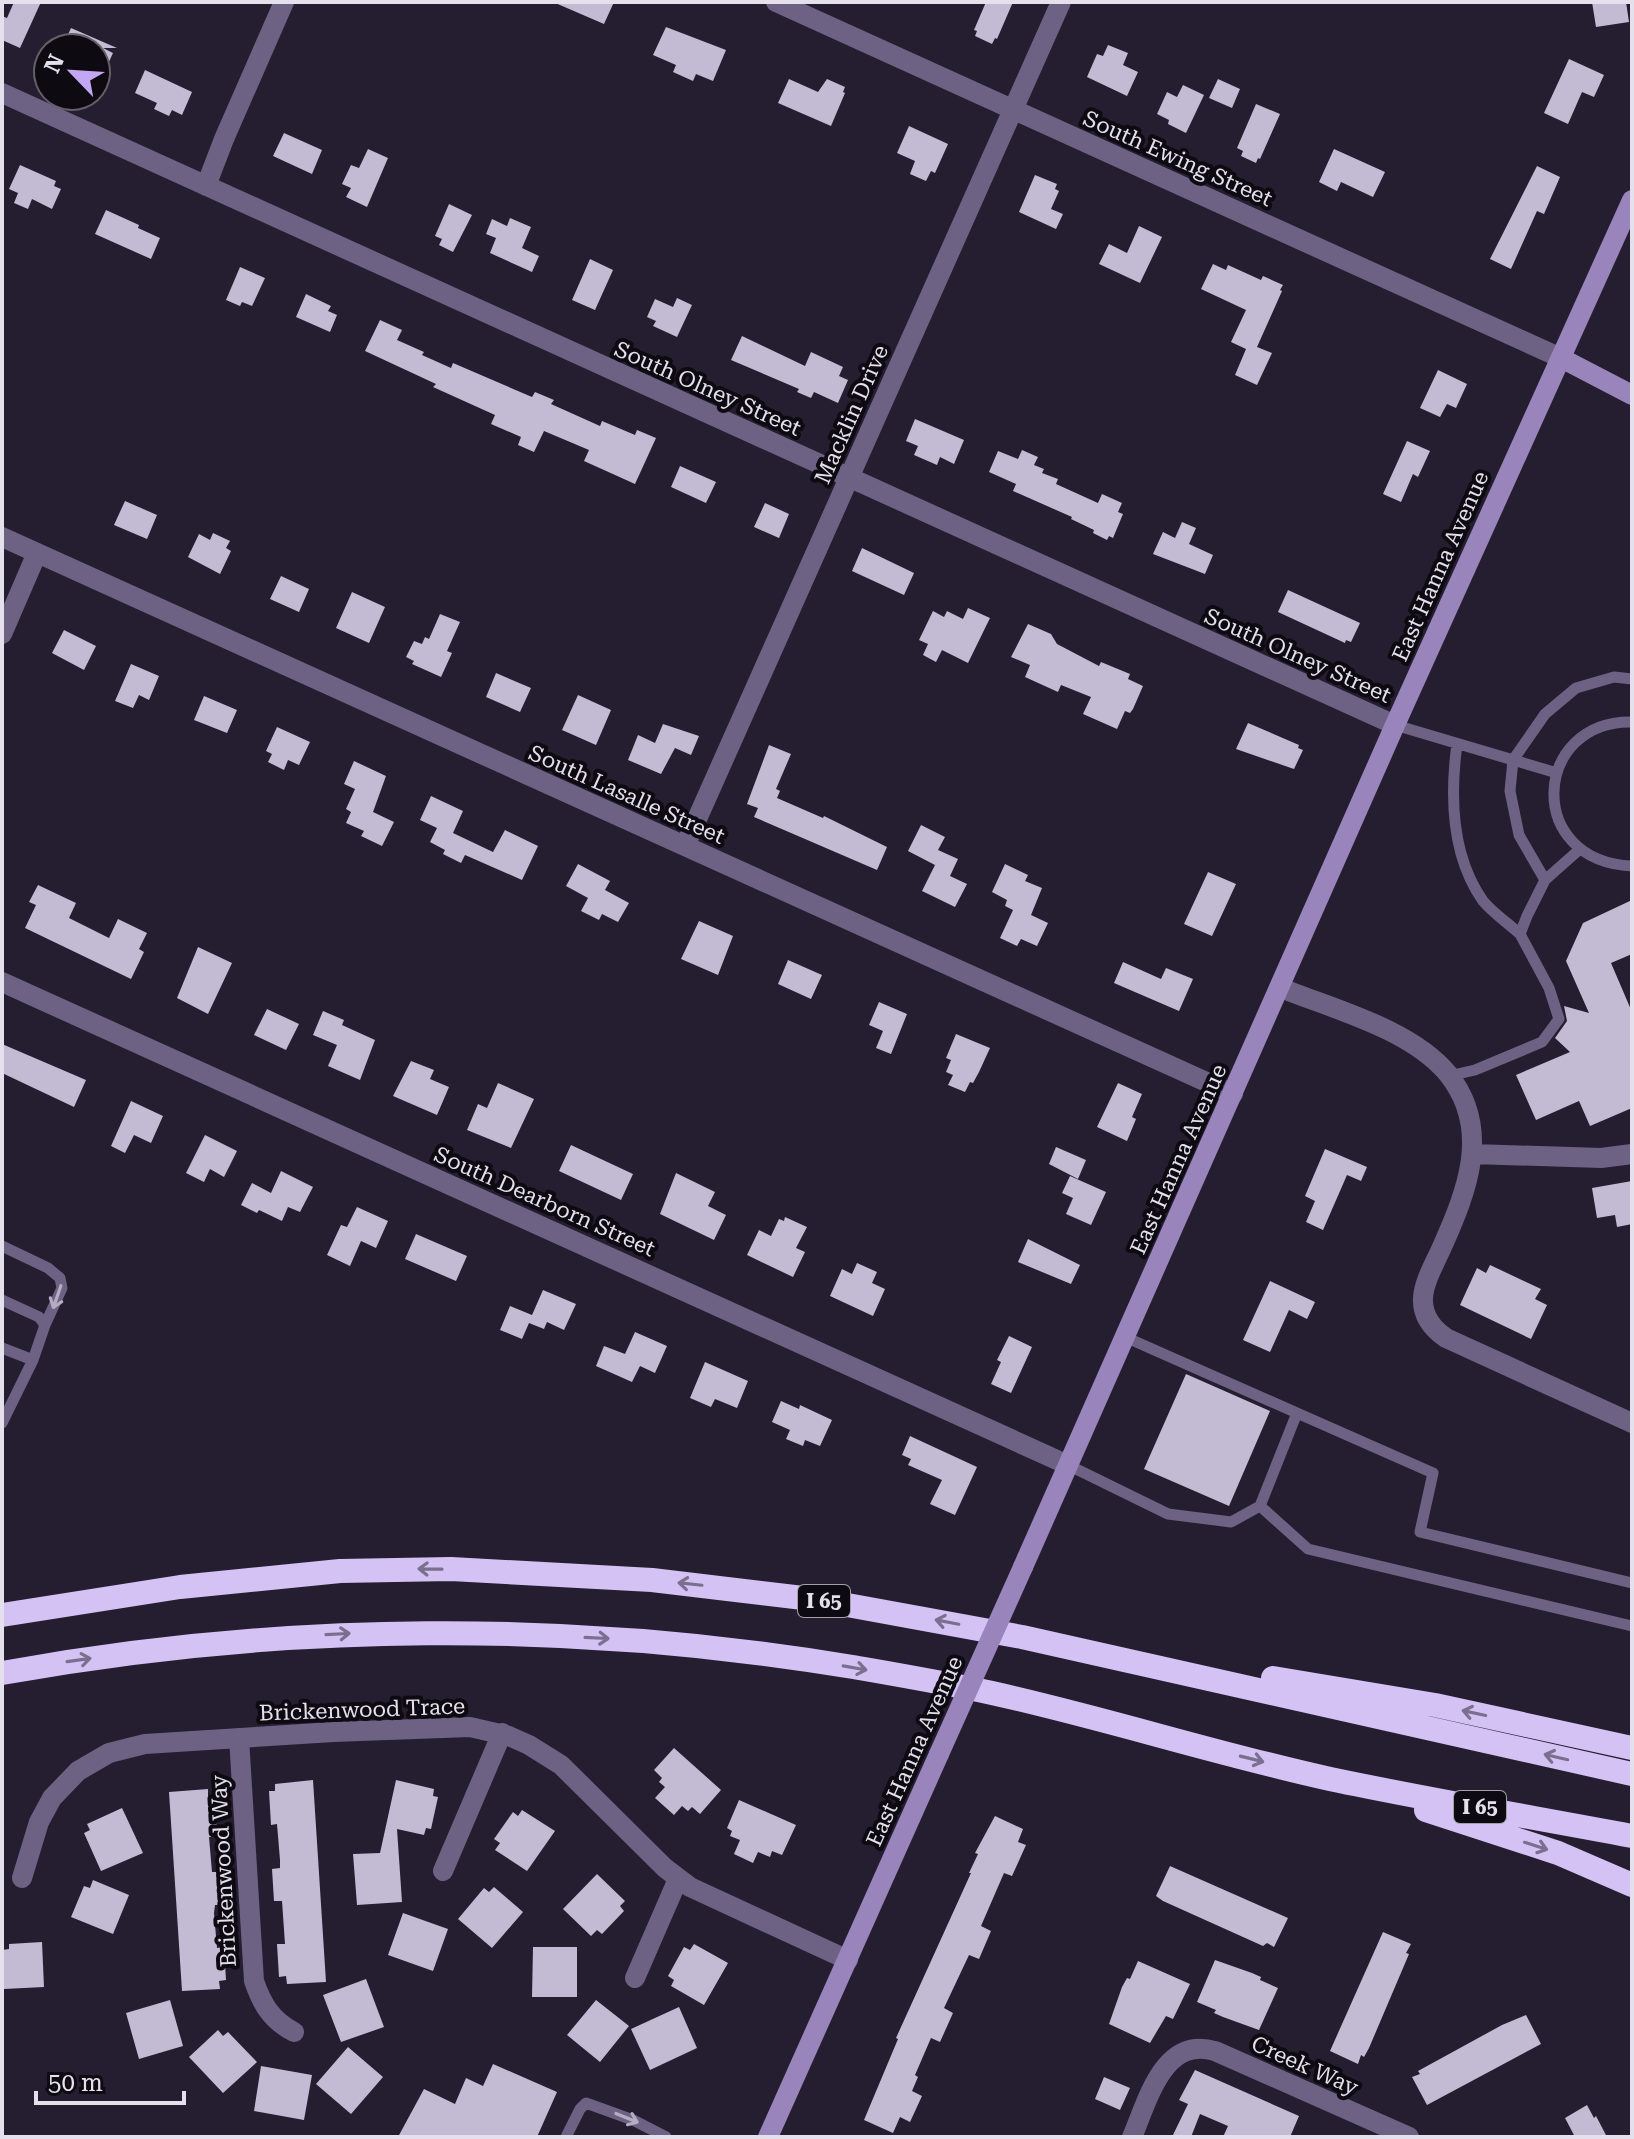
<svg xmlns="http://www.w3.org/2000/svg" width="1634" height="2139" font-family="'Roboto Serif',serif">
<rect width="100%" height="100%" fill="#251e30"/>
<path fill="#c3bbd3" d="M14,2H41L20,48L2,40V16L7,18Z
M553,2H614L604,24Z
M986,2H1013L997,39L995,38L992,44L975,36L977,31L974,30Z
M1592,2H1626L1629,22L1596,27Z
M666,27L726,50L713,81L696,74L693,81L673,72L676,65L653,55Z
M71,28L117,48H103L113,53L96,90V48H62Z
M1108,45L1128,53L1123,65L1138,72L1127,96L1087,77L1097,54L1103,56Z
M1569,59L1604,75L1594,97L1582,92L1568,124L1544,113Z
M145,70L192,92L182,115L172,110L169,116L154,109L157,103L135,93Z
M789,79L818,92L827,79L845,87L843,92L845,93L831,126L778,103Z
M1218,79L1240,89L1232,108L1209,98Z
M1183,85L1204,95L1186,133L1168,124L1169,120L1157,114L1167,92L1177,97Z
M1256,104L1280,114L1260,159L1258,158L1256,163L1241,156L1243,151L1237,148Z
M909,126L948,144L935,173L931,171L926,181L910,174L915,161L897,153Z
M284,133L322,150L312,174L273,156Z
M368,149L388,158L367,207L346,197L351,188L342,184L351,165L359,168Z
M1334,149L1385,172L1373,197L1341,182L1337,191L1319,182Z
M20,165L56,181L54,186L61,189L52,209L32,199L28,209L14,203L18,193L9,189Z
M1537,166L1560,177L1544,214L1537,211L1511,269L1490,259Z
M1035,175L1057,184L1055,189L1059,191L1051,209L1063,214L1056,229L1019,212Z
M449,204L472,215L453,252L439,245L442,239L435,236Z
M106,210L139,225L138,228L160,238L151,259L95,234Z
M510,218L531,227L522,248L539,256L532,272L490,253L496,238L486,234L492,219L507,226Z
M1139,226L1162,237L1140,283L1099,264L1109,244L1127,253Z
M590,259L613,270L595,310L572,300Z
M1213,264L1226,270L1228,265L1261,280L1263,276L1283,285L1280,290L1282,291L1257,347L1272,353L1257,385L1235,375L1246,349L1231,342L1246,310L1201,289Z
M240,267L265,278L252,306L242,302L240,306L226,300Z
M306,294L331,306L328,311L337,315L330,332L296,317Z
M677,298L692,305L677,337L653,326L656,321L647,317L655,299L673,307Z
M380,320L402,330L397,340L424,352L422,355L451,368L453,363L532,397L535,392L554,400L551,404L600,426L602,421L635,435L637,430L656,438L635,484L584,461L589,450L544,431L534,452L518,445L521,437L491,424L495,415L433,387L436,384L365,351Z
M742,336L805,366L811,352L843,367L839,376L848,380L838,403L814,392L811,398L797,392L799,389L731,360Z
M1438,370L1467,384L1456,408L1447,404L1440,417L1420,408Z
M915,419L964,440L954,464L940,457L937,465L914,455L918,446L906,441Z
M1407,441L1430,451L1418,477L1413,474L1401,502L1383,494Z
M1022,450L1038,457L1034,465L1044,469L1042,473L1058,479L1056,484L1098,503L1102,494L1122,503L1118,512L1123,514L1113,538L1109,536L1107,540L1093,533L1094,530L1071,519L1072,517L1013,491L1016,484L989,472L998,451L1018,459Z
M680,466L716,482L706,503L671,487Z
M125,501L157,515L147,539L114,525Z
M765,503L789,514L779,538L754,527Z
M1182,522L1196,528L1189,544L1213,555L1205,574L1153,554L1163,532L1175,538Z
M213,533L230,541L226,548L231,551L220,574L188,557L199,534L210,540Z
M862,548L914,573L904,595L852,571Z
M281,576L309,589L299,612L270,599Z
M1288,590L1360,623L1351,642L1346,640L1345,643L1278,612Z
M352,592L385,607L369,643L336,628Z
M968,608L990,618L968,663L942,650L936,662L923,655L928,644L919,640L933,611L944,617L947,611L963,619Z
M440,614L460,622L447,651L452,653L441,677L412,664L414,661L406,657L414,641L422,644L425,637L429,639Z
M1028,624L1051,634L1057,644L1099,666L1101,662L1130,674L1128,679L1143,686L1133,709L1130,713L1125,711L1117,729L1083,714L1091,697L1061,685L1058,692L1025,677L1030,665L1011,657Z
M64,630L96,646L84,670L52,653Z
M131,664L159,676L149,700L139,695L133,708L115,701Z
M496,673L531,688L520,712L486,697Z
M578,695L611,710L596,745L562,730Z
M204,696L237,710L227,733L194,720Z
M1248,723L1299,745L1298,748L1303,750L1294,769L1236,749Z
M663,724L699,736L691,755L675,748L661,774L628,760L638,735L655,743Z
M277,727L310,742L299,765L288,760L284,770L268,762L272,754L266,751Z
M769,745L791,754L776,789L780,791L777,798L823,818L824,816L887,847L877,870L754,817L758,808L747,804Z
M354,761L386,776L373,812L394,822L382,846L361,836L364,831L346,823L351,812L346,809L355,789L344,784Z
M431,796L463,811L453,833L493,852L505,830L538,846L522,880L465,855L461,863L443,854L445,850L430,842L437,828L420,820Z
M921,825L945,837L938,850L958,859L950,876L967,884L955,907L922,891L935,865L908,851Z
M578,864L610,881L605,890L629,903L618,922L602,914L599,920L581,911L588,898L566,886Z
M1005,864L1028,875L1025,881L1042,888L1031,915L1048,923L1037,946L1021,939L1017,946L1000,938L1013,910L1005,906L1007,900L992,892Z
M1208,872L1236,884L1212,936L1184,924Z
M38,885L76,903L69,918L109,938L118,919L147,933L139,949L144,952L131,979L25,928L36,905L29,902Z
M1632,900V954L1611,963L1632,1012V1108L1590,1126L1579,1101L1536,1120L1516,1075L1570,1052L1555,1038L1567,1021L1564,1006L1589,1013L1566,961L1583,923Z
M699,921L733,936L718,975L681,959Z
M198,947L232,963L208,1014L177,998Z
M788,960L822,975L811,999L778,984Z
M1123,962L1161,979L1166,968L1193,979L1179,1011L1114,983Z
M879,1002L907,1014L891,1054L876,1048L883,1031L869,1025Z
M267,1009L299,1024L286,1050L254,1035Z
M323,1011L344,1020L342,1025L375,1040L360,1080L328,1066L337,1045L313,1035Z
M956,1034L990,1048L979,1072L973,1083L970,1082L965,1092L948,1085L953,1075L946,1072L951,1060L946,1058Z
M2,1044L86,1080L74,1107L2,1073Z
M411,1061L434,1070L430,1079L449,1087L437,1115L393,1096Z
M498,1083L534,1099L511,1148L467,1130L478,1104L487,1108Z
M1118,1083L1142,1094L1132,1117L1136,1119L1127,1141L1097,1127Z
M131,1101L163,1116L151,1143L134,1135L125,1153L111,1146Z
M205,1135L237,1151L224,1177L210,1169L204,1182L186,1173Z
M571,1145L633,1174L621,1200L559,1171Z
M1056,1147L1086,1160L1078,1179L1049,1164Z
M1325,1149L1367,1167L1361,1181L1347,1175L1323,1230L1306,1222L1315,1201L1305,1196Z
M281,1171L313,1187L300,1212L288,1207L282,1221L259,1210L257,1213L241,1205L252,1183L271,1193Z
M676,1173L715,1192L708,1206L726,1215L714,1240L660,1214Z
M1070,1176L1106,1192L1091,1225L1066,1214L1073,1198L1062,1193Z
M1632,1181V1224L1617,1227L1615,1215L1597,1218L1592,1188Z
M357,1207L388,1221L376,1248L361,1241L350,1266L327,1255L341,1225L347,1227Z
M785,1217L807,1227L796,1248L805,1252L793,1277L747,1255L759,1230L771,1236L779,1219L784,1221Z
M416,1234L467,1256L456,1281L405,1259Z
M1028,1239L1080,1265L1071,1284L1018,1262Z
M857,1263L877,1272L872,1283L885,1289L873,1316L830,1296L842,1269L852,1274Z
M1490,1265L1541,1289L1535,1299L1547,1305L1531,1339L1460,1305L1477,1268L1486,1273Z
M1270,1281L1315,1302L1307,1319L1289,1310L1270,1352L1243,1340Z
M543,1290L576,1304L564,1330L547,1322L544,1329L529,1323L522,1339L500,1330L510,1306L532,1315Z
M635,1332L667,1346L655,1373L640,1366L632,1382L596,1366L604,1346L625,1354Z
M1009,1336L1032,1347L1011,1393L991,1384L1001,1362L997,1360Z
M705,1362L748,1381L737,1408L715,1399L711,1407L690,1398Z
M1186,1374L1270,1411L1229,1506L1144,1469Z
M781,1401L799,1409L800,1405L832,1420L820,1446L805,1440L803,1446L786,1439L790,1430L772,1422Z
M910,1436L977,1467L955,1515L930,1504L942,1480L908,1465L911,1459L902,1455Z
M674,1748L721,1790L700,1814L692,1807L688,1811L682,1806L674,1815L655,1798L665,1787L659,1782L662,1778L654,1770Z
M313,1780L326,1982L287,1984L286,1976L279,1977L277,1944H285L282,1901H274L272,1869L280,1868V1860L277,1824L271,1825L269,1791H275V1784Z
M396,1780L434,1789L433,1796L438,1797L431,1829L426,1828L424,1835L397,1829L402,1902L357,1905L353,1854L380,1853Z
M208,1789V1796H214L217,1829H211V1837H209L212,1872H219L221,1905H215L214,1913L217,1948L224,1947L226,1980L219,1981L220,1989L182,1991L169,1792Z
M739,1800L796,1825L782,1855L772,1851L770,1857L758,1852L753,1863L734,1854L740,1840L730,1836L732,1831L727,1828Z
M122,1808L143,1853L101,1871L84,1833L90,1830L87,1824Z
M522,1810L555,1831L527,1871L495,1850L500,1843L494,1839L513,1812L518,1816Z
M995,1816L1023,1829L1018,1842L1026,1845L1012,1876L1004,1873L981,1926L991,1931L979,1959L969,1955L944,2008L953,2013L940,2042L931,2038L915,2075L918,2077L912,2091L922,2096L910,2122L900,2117L893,2133L864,2120L898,2039L896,2038L971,1873H969L978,1854L975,1853Z
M1170,1866L1288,1918L1274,1947L1267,1943L1263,1946L1163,1901L1156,1896Z
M597,1874L625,1901L620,1906L624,1911L602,1934L597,1930L591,1936L563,1909Z
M93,1880L129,1895L113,1934L71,1917L84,1886L90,1888Z
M494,1887L523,1912L492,1948L458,1919L484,1888L489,1892Z
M403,1913L448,1929L433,1971L388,1955Z
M1383,1932L1411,1944L1406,1953L1409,1954L1369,2048L1364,2057L1361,2055L1358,2064L1330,2051Z
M42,1942L44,1987L4,1989L2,1950L9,1949V1944Z
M694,1944L728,1963L704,2005L671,1986L674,1980L668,1976L684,1947L690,1950Z
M533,1947H577V1997H532Z
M1215,1960L1252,1973L1261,1977L1260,1980L1278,1988L1259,2030L1223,2017L1214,2013L1216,2010L1197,2002Z
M1138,1961L1190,1984L1173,2019L1166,2016L1150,2043L1109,2024L1122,1987L1127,1978L1130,1979Z
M366,1979L384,2027L341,2042L323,1995Z
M170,2000L183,2046L139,2059L126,2013Z
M596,2000L629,2026L600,2062L567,2035Z
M679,2007L697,2048L650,2070L631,2029Z
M1526,2015L1541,2044L1427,2105L1412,2077L1420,2074L1418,2071L1502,2025Z
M218,2030L223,2036L228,2032L257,2062L223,2093L189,2057Z
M348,2047L383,2077L351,2114L316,2084Z
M493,2064L557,2092L537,2137H398L424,2089L455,2104L466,2078L483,2086Z
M261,2066L312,2075L304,2120L254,2111Z
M1195,2070L1299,2116L1290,2137H1223L1228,2126L1200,2114L1191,2137H1172L1188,2104L1179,2100Z
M1104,2077L1130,2088L1120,2110L1095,2099Z
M1587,2105L1594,2118L1596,2116L1607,2137H1575L1565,2118Z"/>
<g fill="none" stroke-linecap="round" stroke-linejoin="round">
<path stroke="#6e6284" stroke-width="11" d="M1632,722C1533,720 1523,861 1632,866
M1395,725L1557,773
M1457,744C1450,796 1451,856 1483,901C1493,913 1509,924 1520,934
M1545,880L1519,835L1510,791L1513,760L1545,714L1576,688L1614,677L1632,679
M1449,1076L1475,1070L1542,1042L1559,1019L1549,988L1520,934L1527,916L1545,880L1580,849
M2,1246L48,1268L60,1278L62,1288L45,1325
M2,1300L39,1317L45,1325L33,1360L2,1423
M2,1348L33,1360
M1297,1413L1433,1473L1420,1532L1632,1583
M1068,1465L1168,1514L1231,1522L1260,1506L1297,1413L1125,1337
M1260,1506L1308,1549L1632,1626
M566,2137L580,2109L586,2103L633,2120L666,2137"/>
<path stroke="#6e6284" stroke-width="20" d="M776,2L1561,358
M2,93L1395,725
M206,186L224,139L284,2
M2,537L1233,1094
M2,634L37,553
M685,846L1061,2
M2,982L1068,1465
M1281,988C1333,1009 1411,1029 1448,1074C1492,1129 1467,1191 1442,1247C1435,1263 1424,1281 1423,1298C1422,1316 1433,1329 1446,1338L1632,1423
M1473,1154L1601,1158L1632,1154
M239,1738L254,1981C262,2004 271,2020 294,2032
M443,1871L502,1733
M22,1878L39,1822L52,1798L78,1771L109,1753L145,1744L333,1732L470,1727L509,1736L529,1745L561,1765L665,1868L690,1887L848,1960
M635,1978L678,1879
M1132,2137C1148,2100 1163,2036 1215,2051L1409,2137"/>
<path stroke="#9985bc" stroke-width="20" d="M1561,358L1632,395
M1023,1567L1395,725L1632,200
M768,2137L939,1754"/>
<path stroke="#d4c2f5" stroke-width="24" d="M2,1615L180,1587L340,1571L451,1569L652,1580L820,1600L1022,1637L1632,1774
M2,1673C283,1622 571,1620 853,1667C899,1675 946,1683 992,1693C1105,1718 1216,1754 1330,1779C1430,1800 1531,1817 1632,1836
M1273,1678L1435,1705L1632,1748
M1426,1810L1558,1853L1632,1885"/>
<path stroke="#9985bc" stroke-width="20" d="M939,1754L1023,1567"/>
</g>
<defs><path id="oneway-shaft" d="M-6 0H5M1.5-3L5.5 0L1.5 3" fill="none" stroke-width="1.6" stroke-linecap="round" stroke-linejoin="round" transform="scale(2)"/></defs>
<g stroke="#b5aec2">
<use href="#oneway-shaft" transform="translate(57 1297) rotate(109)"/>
<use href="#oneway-shaft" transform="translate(627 2118) rotate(22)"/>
</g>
<g stroke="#7a6f8f">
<use href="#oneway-shaft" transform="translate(430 1569) rotate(-179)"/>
<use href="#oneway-shaft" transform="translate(690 1584) rotate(-174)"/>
<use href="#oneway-shaft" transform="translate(947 1622) rotate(-169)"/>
<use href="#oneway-shaft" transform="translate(338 1634) rotate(-3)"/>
<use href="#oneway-shaft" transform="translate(597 1638) rotate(3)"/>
<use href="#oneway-shaft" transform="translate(79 1660) rotate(-8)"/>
<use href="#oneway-shaft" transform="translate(855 1668) rotate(10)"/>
<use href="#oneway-shaft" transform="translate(1474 1713) rotate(-168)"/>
<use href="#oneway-shaft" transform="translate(1556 1757) rotate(-167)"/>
<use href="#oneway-shaft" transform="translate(1252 1759) rotate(14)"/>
<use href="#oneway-shaft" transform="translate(1536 1846) rotate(18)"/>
</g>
<g text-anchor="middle" stroke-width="8" stroke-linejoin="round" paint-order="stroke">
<g fill="#0d0a12" stroke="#a4a0ab" stroke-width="2">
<rect x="798" y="1585" width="52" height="32" rx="6"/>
<rect x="1454" y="1791" width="52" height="32" rx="6"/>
</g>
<g font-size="20" font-weight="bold" fill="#e4e0ec">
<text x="824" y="1608">I 65</text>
<text x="1480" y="1814">I 65</text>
</g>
<g font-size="22" fill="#e4e0ec" stroke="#0d0a12">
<text transform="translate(1178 158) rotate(24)" y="8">South Ewing Street</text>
<text transform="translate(708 388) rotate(24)" y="8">South Olney Street</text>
<text transform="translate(851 414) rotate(-66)" y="8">Macklin Drive</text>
<text transform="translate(1440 566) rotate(-66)" y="8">East Hanna Avenue</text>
<text transform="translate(1298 655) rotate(24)" y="8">South Olney Street</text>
<text transform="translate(627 794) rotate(24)" y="8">South Lasalle Street</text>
<text transform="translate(1178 1159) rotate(-66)" y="8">East Hanna Avenue</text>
<text transform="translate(545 1201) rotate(24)" y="8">South Dearborn Street</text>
<text transform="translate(362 1709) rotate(-2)" y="8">Brickenwood Trace</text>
<text transform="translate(914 1751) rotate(-66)" y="8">East Hanna Avenue</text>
<text transform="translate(223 1871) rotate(-93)" y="8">Brickenwood Way</text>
<text transform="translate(1305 2065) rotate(24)" y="8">Creek Way</text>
</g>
</g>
<rect width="1634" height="2139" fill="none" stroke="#e4e0ec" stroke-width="8"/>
<g transform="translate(72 72) rotate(295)"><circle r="38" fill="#0d0a12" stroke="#636069" stroke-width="2"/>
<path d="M0-6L14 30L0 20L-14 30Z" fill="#c3a7f2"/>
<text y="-12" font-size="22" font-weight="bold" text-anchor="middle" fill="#e4e0ec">N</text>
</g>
<path d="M36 2091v12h148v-12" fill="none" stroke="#e4e0ec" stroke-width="4"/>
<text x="48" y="2091" font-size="24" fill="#e4e0ec" stroke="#0d0a12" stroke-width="6" paint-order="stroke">50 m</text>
</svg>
